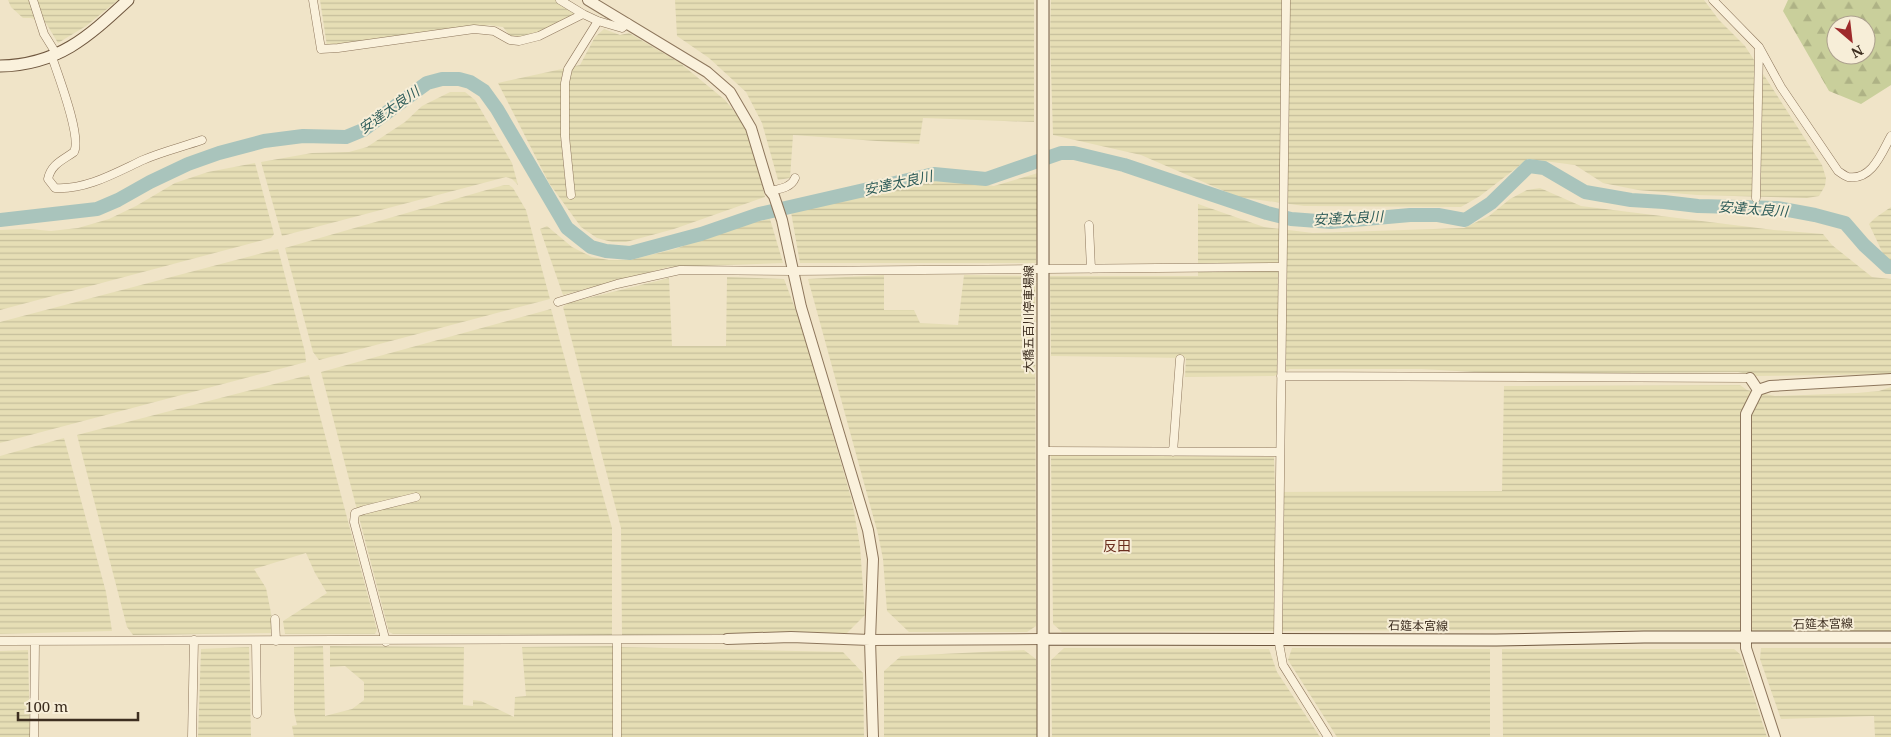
<svg xmlns="http://www.w3.org/2000/svg" width="1891" height="737" font-family="'Noto Serif','Noto Sans JP',serif">
<defs>
<pattern id="farmland-rules" width="6" height="5" patternUnits="userSpaceOnUse" patternTransform="scale(1.25)"><rect width="6" height="5" fill="#e6deb5"/><path d="M0 2.5h6" fill="none" stroke="#c6bf9b"/></pattern>
<pattern id="forest-firs" width="22" height="20" patternUnits="userSpaceOnUse" patternTransform="scale(1.25)"><rect width="22" height="20" fill="#c9cf9b"/><path d="M5 1l3.5 6h-7zM16 11l3.5 6h-7z" fill="#aeb285"/></pattern>
</defs>
<rect width="100%" height="100%" fill="#f0e4c8"/>
<path fill="url(#farmland-rules)" d="M8,0H118L86,26L58,43L46,23L31,18H23L11,7Z
M320,0H566L577,10L570,17L541,32L523,37H511L503,27L489,25L327,46Z
M675,0H1034V122L923,118L919,144L793,135L790,178L778,180L762,123L746,92L709,58L677,36Z
M1051,0H1704L1719,20L1745,46L1822,165L1826,178L1825,186L1819,196L1807,198L1697,195L1638,190L1603,183L1575,165L1528,159L1480,196L1461,207L1304,206L1238,197L1141,155L1053,135L1050,37Z
M604,29L620,35L629,33L680,63L725,100L742,121L755,154L765,197L674,229L626,242H612L597,238L581,227L549,183L498,83L580,65L595,37Z
M450,92H465L475,100L512,163L518,185L512,179L506,177L282,236L261,162L312,153L349,152L367,147L405,122L422,106Z
M255,163L274,234L271,238L0,310V230L30,229L51,231L78,228L109,219L136,206L175,183L208,172Z
M1038,173L1036,263H800L791,212L919,182L933,180L994,186Z
M504,185H509L513,188L526,210L550,299L319,360L313,352L285,248Z
M1540,188L1581,206L1774,230L1823,234L1832,245L1872,277L1891,279V374L1756,376L1738,372L1510,374L1421,369H1290L1274,376L1185,377L1186,358L1051,356L1050,276H1198V204L1264,227L1313,233L1464,228L1489,216L1510,199L1527,190Z
M1891,207V261L1886,260L1869,224L1875,218Z
M770,219L783,263L669,267L563,295L540,229L547,226L572,247L592,257L609,260H630L675,249L744,224Z
M278,249L305,352L306,362L0,443V322Z
M884,275V310H914L920,323L958,325L964,275L1035,276L1036,626L1027,632H909L887,611L883,559L878,534L808,279Z
M727,277L784,279L801,324L852,501L860,546L865,615L847,633L622,635L621,528L563,307L568,303L669,278L672,346H726Z
M551,309L612,528V635L393,634L389,632L321,372Z
M309,375L377,630L375,634H285L283,621L327,593L315,573L306,553L254,569L266,588L275,633L133,635L127,627L77,435Z
M1740,385L1747,390L1775,396L1857,393L1879,391L1891,387V631L1505,630L1062,632L1053,624L1051,455L1274,457L1275,492L1502,491L1504,386Z
M64,438L106,592L112,631L0,634V456Z
M323,646L325,716L352,709L364,700V682L345,666L330,667V646L464,647L463,705L473,706V700L481,701L514,717L515,697L526,696L522,647L613,646V737H294L292,726L297,725L294,712V647Z
M249,647L251,737H198L201,649Z
M620,647L843,652L863,673L864,737H621Z
M1064,648L1269,649L1277,672L1320,737H1052L1051,660Z
M1292,648L1490,649V737H1337L1288,660Z
M1761,648H1891V737H1875L1874,716L1781,719L1760,659Z
M1502,649H1734L1740,654L1767,737H1503Z
M28,650L30,737H0V651Z
M1024,650L1036,659L1037,737H884V671L901,656Z"/>
<path fill="url(#forest-firs)" fill-rule="evenodd" d="M1788,0H1891V85L1861,104L1829,91L1783,11ZM1836,25H1866V55H1836Z"/>
<g fill="none" stroke-linecap="round" stroke-linejoin="round">
<path stroke="#a9c4bc" stroke-width="14" d="M0,220L97,209L118,200L150,182L188,164L219,153L264,141L303,136L346,137L363,130L427,83L442,79H459L470,82L484,91L497,109L567,228L591,247L606,251L630,253L701,234L759,214L934,174L986,179L1061,153H1074L1124,165L1267,213L1291,219L1331,222L1410,215H1438L1465,220L1491,203L1529,166L1544,168L1585,192L1631,200L1664,202L1698,206L1777,208L1815,215L1845,223L1864,245L1888,267H1891"/>
<g stroke="#8d765c" stroke-width="9">
<path id="minor" d="M33,0L44,34L57,55
M313,0L321,49L338,48L474,29L494,31L510,40L519,41L539,36L583,14L598,21L622,28L628,23
M560,0L583,14
M1286,0C1285,213 1281,426 1278,638L1283,665L1328,737
M1713,0L1759,47L1781,87L1838,171C1841,173 1845,176 1848,177C1872,181 1882,152 1891,136
M52,57C58,75 82,137 74,152C63,160 51,164 48,179L55,188C86,190 115,173 143,160C161,152 182,147 202,140
M770,191C779,189 791,188 795,178
M571,195L565,136V83L568,69L598,21
M1756,198L1759,49
M1089,225L1091,269
M558,302L617,284L680,270L792,271L1282,267
M1281,376L1750,378
M1044,451L1279,452
M1173,452L1180,359
M275,619L276,641
M0,641C242,640 484,641 727,639
M256,641L257,714
M386,642L354,522L355,513L364,510L416,497
M34,737L35,641
M192,737L194,640
M617,737V640"/>
</g>
<g stroke="#8d765c" stroke-width="12">
<path id="tertiary" d="M588,0L707,72L730,92L751,128L770,191L774,196L782,220L801,307L868,530L873,559L870,640L873,737
M1750,378L1758,390
M727,639L791,637L870,640L1043,639
M1775,737L1746,648V414L1758,390L1770,386L1891,379"/>
</g>
<g stroke="#6f573f" stroke-width="13">
<path id="secondary" d="M1043,0V737
M0,66C58,65 88,37 128,0
M1043,639L1496,640L1644,637H1891"/>
</g>
<use href="#minor" stroke="#faf1dc" stroke-width="8"/>
<use href="#tertiary" stroke="#faf1dc" stroke-width="10"/>
<use href="#secondary" stroke="#faf1dc" stroke-width="11"/>
</g>
<g text-anchor="middle" stroke-width="4" stroke-linejoin="round" paint-order="stroke">
<g font-size="12" fill="#3d2e20" stroke="#f7eed8">
<text transform="translate(1029 319) rotate(-90)" y="4">大橋五百川停車場線</text>
<text transform="translate(1823 624) rotate(-1)" y="4">石筵本宮線</text>
<text transform="translate(1418 626) rotate(1)" y="4">石筵本宮線</text>
</g>
<g font-size="14" font-style="italic" fill="#2f5d5a" stroke="#f7eed8">
<text transform="translate(389 110) rotate(-35)" y="5">安達太良川</text>
<text transform="translate(898 183) rotate(-12)" y="5">安達太良川</text>
<text transform="translate(1753 209) rotate(4)" y="5">安達太良川</text>
<text transform="translate(1348 218) rotate(-3)" y="5">安達太良川</text>
</g>
<g font-size="14" fill="#6b2e1e" stroke="#f7eed8">
<text x="1117" y="551">反田</text>
</g>
</g>
<g transform="translate(1851 40) rotate(152)"><circle r="24" fill="#f7eed8" stroke="#ada18e"/>
<path d="M0-4L9 19L0 12L-9 19Z" fill="#9e2a2b"/>
<text y="-8" font-size="14" font-weight="bold" text-anchor="middle" fill="#3d2e20">N</text>
</g>
<path d="M18 712v8h120v-8" fill="none" stroke="#3d2e20" stroke-width="2.5"/>
<text x="25" y="712" font-size="15" fill="#3d2e20" stroke="#f7eed8" stroke-width="4" paint-order="stroke">100 m</text>
</svg>
